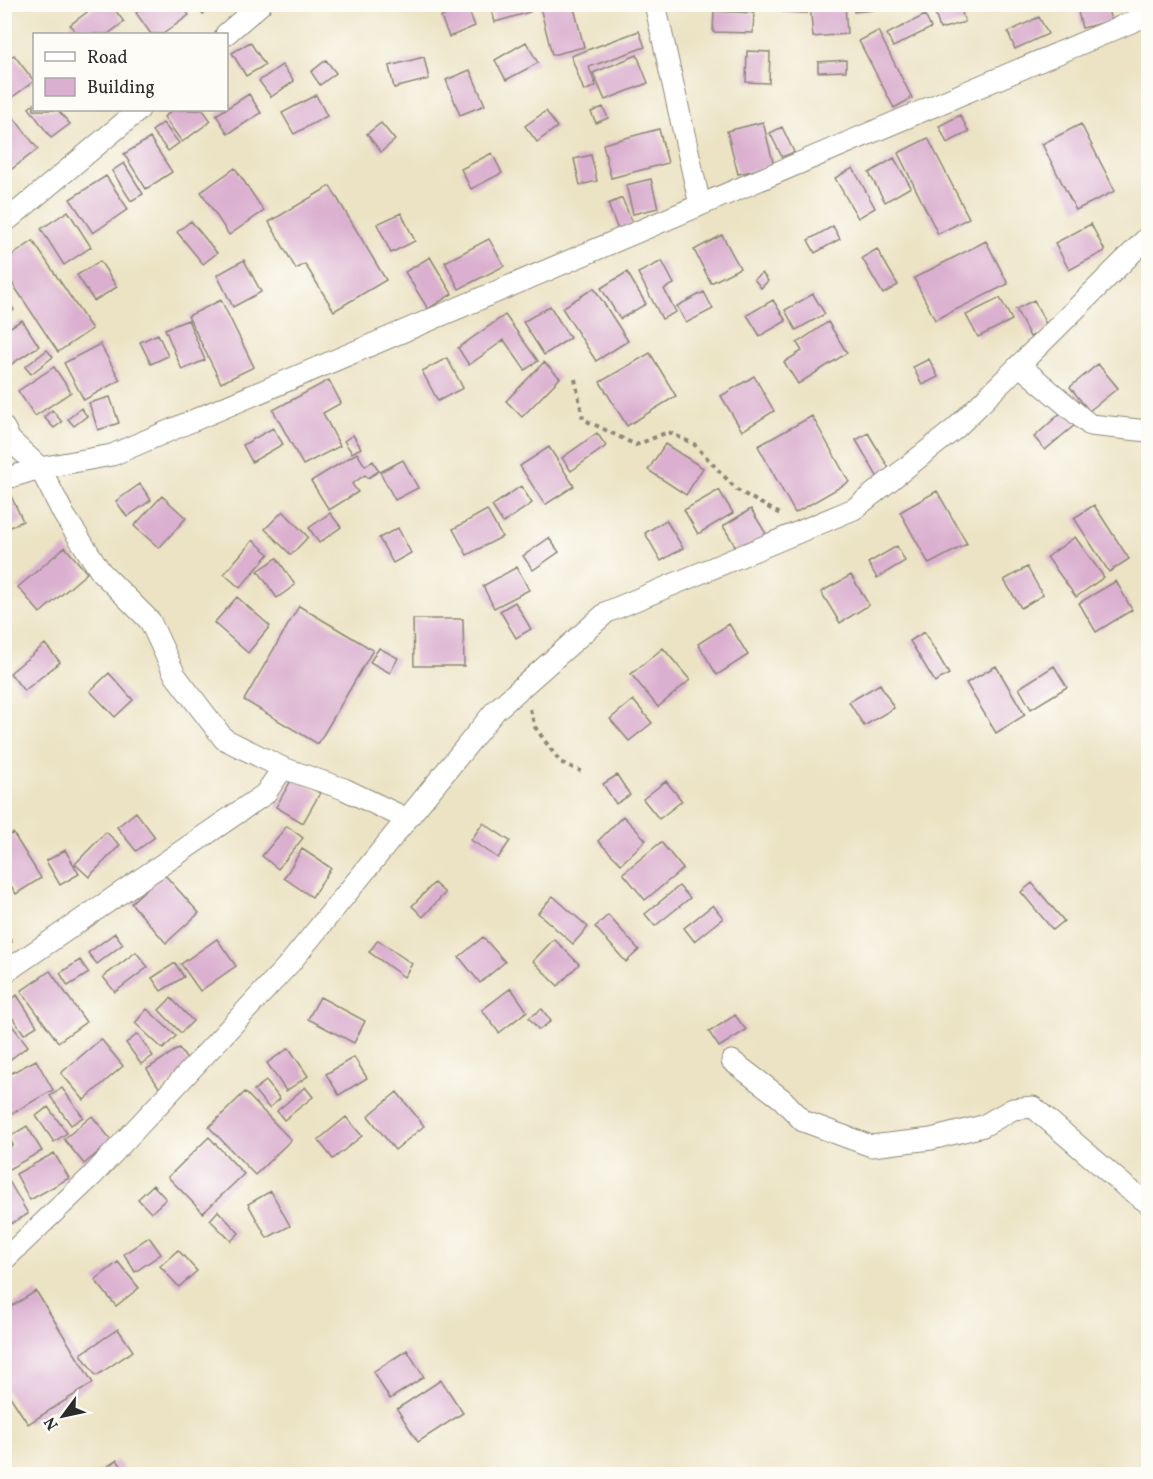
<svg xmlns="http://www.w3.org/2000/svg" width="1153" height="1479" font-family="Vollkorn,serif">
<rect width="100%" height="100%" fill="#fdfcf7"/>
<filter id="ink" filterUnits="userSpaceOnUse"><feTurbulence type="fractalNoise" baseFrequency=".0167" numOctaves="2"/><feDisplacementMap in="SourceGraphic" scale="12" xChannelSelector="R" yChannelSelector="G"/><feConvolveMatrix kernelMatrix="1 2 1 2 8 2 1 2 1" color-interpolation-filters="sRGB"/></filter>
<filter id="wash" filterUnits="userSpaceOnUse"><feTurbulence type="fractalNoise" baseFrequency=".008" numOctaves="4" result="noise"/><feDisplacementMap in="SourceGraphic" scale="24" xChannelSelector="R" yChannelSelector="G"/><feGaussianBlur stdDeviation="1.35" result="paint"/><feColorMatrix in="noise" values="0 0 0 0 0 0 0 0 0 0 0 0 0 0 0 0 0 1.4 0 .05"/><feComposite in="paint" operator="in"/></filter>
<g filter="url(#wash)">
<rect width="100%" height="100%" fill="#ece3c4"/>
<g id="blocks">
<path fill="#daafcf" d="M98,4H111L124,22L108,34H77L70,25Z
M147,4H181L189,15L163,34H151L136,13Z
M196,4H215L203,14Z
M490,4H528L530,12L495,22Z
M552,4H573L584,47L552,55L540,7Z
M783,4H807V13L783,12Z
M810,4H845L847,34L813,37Z
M853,4H872L873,10L854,12Z
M1076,4H1107L1111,21L1082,28Z
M467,6L475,26L449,37L441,17Z
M960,6L965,22L940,29L935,13Z
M714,11L754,13L753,33L713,32Z
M925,15L931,28L893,47L887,34Z
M1039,17L1048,34L1015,49L1008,32Z
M639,31L645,47L589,67L596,86L584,91L571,56Z
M878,31L912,98L894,108L859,41Z
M250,42L265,65L246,76L232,53Z
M526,42L538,63L506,80L495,60Z
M747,51L770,52L769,83L746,82Z
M14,55L34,81L10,99L4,91V62Z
M637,55L648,83L605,100L593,73Z
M424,57L429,79L394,88L389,66Z
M326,60L336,73L320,85L311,72Z
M846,60V71L818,72V62Z
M282,65L294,81L271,97L259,81Z
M470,70L485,105L460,115L446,80Z
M249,94L261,113L228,134L216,115Z
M316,95L327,116L294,134L282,113Z
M34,104V110H58L70,124L51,138L29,108Z
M4,105L38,149L4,175Z
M603,107L608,118L596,123L591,112Z
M173,110H203L211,121L182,142L164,117Z
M546,111L557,127L537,142L525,126Z
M960,115L969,132L947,143L939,126Z
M763,122L774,166L738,174L727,131Z
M163,123L179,143L168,151L152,131Z
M381,123L395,140L381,152L367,134Z
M1081,124L1115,191L1076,210L1042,144Z
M782,127L794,152L782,157L770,133Z
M659,129L668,163L611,178L603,144Z
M150,138L172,172L146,189L124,154Z
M928,138L969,218L938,234L898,153Z
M492,153L502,173L471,189L461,169Z
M591,155L597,181L580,185L574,159Z
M894,158L911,187L885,202L869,173Z
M124,163L143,194L131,201L112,171Z
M235,168L264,211L229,235L201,192Z
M853,168L875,208L858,218L835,178Z
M106,176L128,209L93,233L70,199Z
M651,179L658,208L633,214L626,185Z
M330,186L386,280L334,311L305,264L296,269L269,222Z
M622,198L633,224L618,230L608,204Z
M68,211L91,247L64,265L41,229Z
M401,213L415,241L391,253L377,224Z
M191,221L217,253L203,264L177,232Z
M1091,224L1105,251L1069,270L1055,243Z
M833,226L840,239L815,253L808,240Z
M722,235L740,268L711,283L694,250Z
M489,239L504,266L459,289L445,262Z
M33,241L92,329L58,352L4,271V261Z
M986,241L1008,284L935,320L914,278Z
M877,249L898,285L883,294L862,258Z
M430,257L452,294L428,309L405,272Z
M244,260L261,292L233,307L217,275Z
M100,261L117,287L94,301L77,275Z
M662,261L674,284L664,289L676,312L662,319L638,273Z
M627,272L646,304L620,319L601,288Z
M762,273L768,281L761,288L754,279Z
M594,288L628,341L596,361L562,308Z
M704,292L713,309L686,323L677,306Z
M4,293L14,310L4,316Z
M813,294L825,314L796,330L785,310Z
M1000,298L1012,320L978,337L966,315Z
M221,300L254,367L221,383L188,316Z
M773,300L786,321L760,336L747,315Z
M1034,300L1048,328L1030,337L1016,309Z
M550,306L570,338L544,355L523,322Z
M505,315L538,361L525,370L504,340L469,365L458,348Z
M22,320L39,346L7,367L4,364V331Z
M188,320L205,360L182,370L165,329Z
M828,322L847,353L798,384L784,362L802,351L797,343Z
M158,334L168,356L151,364L140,342Z
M100,344L120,380L84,400L64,363Z
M47,350L53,357L31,374L25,367Z
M650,353L676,396L627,426L600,382Z
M447,358L463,388L438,401L422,371Z
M929,359L938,377L922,385L913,367Z
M544,362L560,378L522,417L506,401Z
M1098,364L1118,388L1089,411L1070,387Z
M54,367L71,392L35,416L18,391Z
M754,376L774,411L742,431L721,396Z
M329,380L341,403L323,413L340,446L303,465L273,410Z
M110,397L119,423L98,430L89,403Z
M81,408L87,416L74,426L68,419Z
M52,410L62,422L54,428L44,417Z
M1064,410L1076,424L1045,450L1034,437Z
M812,416L849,482L795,513L758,446Z
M273,428L283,444L252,462L243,445Z
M597,433L606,446L571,471L562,458Z
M868,433L890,470L878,478L856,440Z
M353,435L361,448L352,453L344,441Z
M665,444L703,468L686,495L648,470Z
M549,447L574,486L545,505L520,466Z
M357,453L365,466L373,461L379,471L368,478L365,475L352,484L358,492L329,510L311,481Z
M403,460L418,488L395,500L380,472Z
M140,484L151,500L127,517L116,501Z
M521,486L532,503L503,523L492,506Z
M719,490L733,513L698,534L684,510Z
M937,491L967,544L929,564L900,512Z
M9,492L23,521L4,530V494Z
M162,496L186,518L159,548L134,526Z
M1094,505L1129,559L1109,572L1074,518Z
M751,509L768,537L740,554L723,526Z
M487,510L502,537L467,555L453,529Z
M283,511L308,537L291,555L265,529Z
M330,513L341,527L319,543L309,528Z
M666,520L683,548L661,561L645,533Z
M398,528L411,553L393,563L379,538Z
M1075,537L1104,577L1076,597L1047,557Z
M549,538L559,552L533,570L523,556Z
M253,540L269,554L240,588L224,574Z
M897,546L905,561L877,578L868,563Z
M65,547L87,573L40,613L18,587Z
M277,558L295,585L277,598L258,571Z
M517,567L529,590L494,608L483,586Z
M1027,567L1043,595L1021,608L1004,580Z
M851,575L869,605L840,623L821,592Z
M1116,581L1132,610L1096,632L1079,603Z
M237,597L270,626L248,653L214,623Z
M515,602L531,629L516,638L500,611Z
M299,606L373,650L318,744L244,700Z
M413,619H463L464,666H414Z
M729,624L748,655L717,675L698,644Z
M924,632L949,674L935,682L910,641Z
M45,644L60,662L24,691L10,673Z
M379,648L398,658L390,673L370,662Z
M663,648L690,680L658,707L631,674Z
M996,666L1025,715L996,733L966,683Z
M1054,666L1067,687L1031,709L1019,688Z
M109,673L133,700L115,717L90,691Z
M880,684L894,708L864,726L849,702Z
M633,700L652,723L629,741L610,719Z
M617,775L630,795L616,804L603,784Z
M293,777L320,793L303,823L276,807Z
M666,781L682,801L659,819L643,799Z
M136,812L155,837L136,851L117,827Z
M623,816L646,840L621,864L598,841Z
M483,823L510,841L498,858L471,840Z
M287,826L303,838L278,869L262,856Z
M106,832L120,845L89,877L75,864Z
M13,833L41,878L16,894L4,875V838Z
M661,842L683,869L645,900L623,873Z
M302,849L331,868L312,897L284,878Z
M65,850L79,874L60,885L46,861Z
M163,873L199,913L166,943L131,903Z
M434,883L445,893L423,917L412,906Z
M1032,883L1064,921L1053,930L1021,892Z
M679,886L690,898L655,926L645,914Z
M553,896L588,927L573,944L538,913Z
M713,905L723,918L694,941L684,928Z
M608,915L639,950L626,962L595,927Z
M4,927L12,942L4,945Z
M115,933L123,944L97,964L88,953Z
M483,937L505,962L480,983L459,957Z
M217,939L236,966L200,991L181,964Z
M554,939L579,964L558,986L533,961Z
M378,940L412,964L404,977L369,952Z
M136,952L148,967L115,992L103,977Z
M80,960L89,973L68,986L60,973Z
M175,963L184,977L161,991L152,978Z
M50,971L86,1022L58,1042L21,991Z
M511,988L527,1011L499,1033L482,1010Z
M17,995L37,1026L24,1034L4,1006Z
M320,997L365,1021L354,1043L308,1019Z
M171,998L193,1021L181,1033L159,1010Z
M147,1009L176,1036L163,1049L135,1023Z
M542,1009L551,1021L539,1030L529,1018Z
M4,1015L28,1046L4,1064Z
M735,1015L746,1030L719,1047L709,1032Z
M138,1034L153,1056L141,1064L126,1043Z
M101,1039L123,1066L84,1100L61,1073Z
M179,1048L192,1067L160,1089L147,1069Z
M289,1048L308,1076L286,1091L267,1063Z
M354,1057L367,1078L339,1095L326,1074Z
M36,1060L53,1090L9,1115L4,1107V1077Z
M266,1081L280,1099L269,1108L254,1090Z
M305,1087L313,1097L284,1120L277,1111Z
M62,1088L83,1117L71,1125L50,1096Z
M245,1092L291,1140L255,1175L209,1127Z
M397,1092L424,1126L395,1150L368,1116Z
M48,1107L67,1133L54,1142L36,1116Z
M92,1116L112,1141L84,1164L64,1139Z
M346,1117L362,1136L333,1159L318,1140Z
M27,1126L42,1151L7,1170L4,1166V1150L13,1145L9,1137Z
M209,1137L244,1174L203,1213L168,1177Z
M54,1153L69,1178L30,1200L16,1174Z
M9,1181L28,1214L7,1226L4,1222V1183Z
M153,1185L166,1199L151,1213L138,1199Z
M271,1191L290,1226L267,1238L248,1204Z
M218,1211L239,1233L231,1241L210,1220Z
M149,1237L161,1254L135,1272L124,1254Z
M178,1250L197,1271L179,1287L160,1266Z
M118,1262L139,1288L116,1306L95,1280Z
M36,1291L93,1383L28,1424L4,1387V1311Z
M118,1329L133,1351L96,1376L81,1354Z
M407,1350L424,1377L390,1399L373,1372Z
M441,1380L463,1413L418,1442L397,1409Z
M117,1460L127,1474H96Z"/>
</g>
</g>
<g filter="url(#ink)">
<use href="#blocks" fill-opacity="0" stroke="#8c8778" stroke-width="1.5"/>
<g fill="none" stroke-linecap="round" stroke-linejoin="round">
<g stroke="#8c8778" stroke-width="23">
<path id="minor" d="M655,4L700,205
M226,34L261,4
M4,223L139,110
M1019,365L1090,425L1148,431
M4,428L10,440L40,468L112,455L1148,15
M4,479L40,468L64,515L101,572L150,621L175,675L224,739L283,768L344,789L407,819
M4,973L265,794L283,768
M732,1061L782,1099L803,1121L871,1146L931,1139L983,1126L1013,1109L1033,1107L1126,1187L1148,1203
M4,1260L92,1176L290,963L495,711L607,612L854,509L956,428L1148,237"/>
</g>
<path stroke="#8c8778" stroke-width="4" stroke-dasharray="4.5 4.5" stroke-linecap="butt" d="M575,379L583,419L636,445L668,432L694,444L737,490L782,515
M530,709L535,727L560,762L581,771"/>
<use href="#minor" stroke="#fff" stroke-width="21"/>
</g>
</g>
<rect width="1153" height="1479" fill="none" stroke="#fdfcf7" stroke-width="24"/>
<rect x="33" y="33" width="195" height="78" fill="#fdfcf7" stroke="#a9a8a5" stroke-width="1.5"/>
<rect x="45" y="52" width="30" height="9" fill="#ffffff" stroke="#a9a8a5" stroke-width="1.5"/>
<text x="87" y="63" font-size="18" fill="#2b2b2b">Road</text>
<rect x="45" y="78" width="30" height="18" fill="#daafcf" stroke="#a9a8a5" stroke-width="1.5"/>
<text x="87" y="93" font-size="18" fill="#2b2b2b">Building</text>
<g transform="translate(63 1416) rotate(237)" stroke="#fdfcf7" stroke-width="4.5" paint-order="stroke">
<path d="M0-4.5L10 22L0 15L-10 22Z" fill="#2b2b2b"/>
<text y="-9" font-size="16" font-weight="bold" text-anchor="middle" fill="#2b2b2b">N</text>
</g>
</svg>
